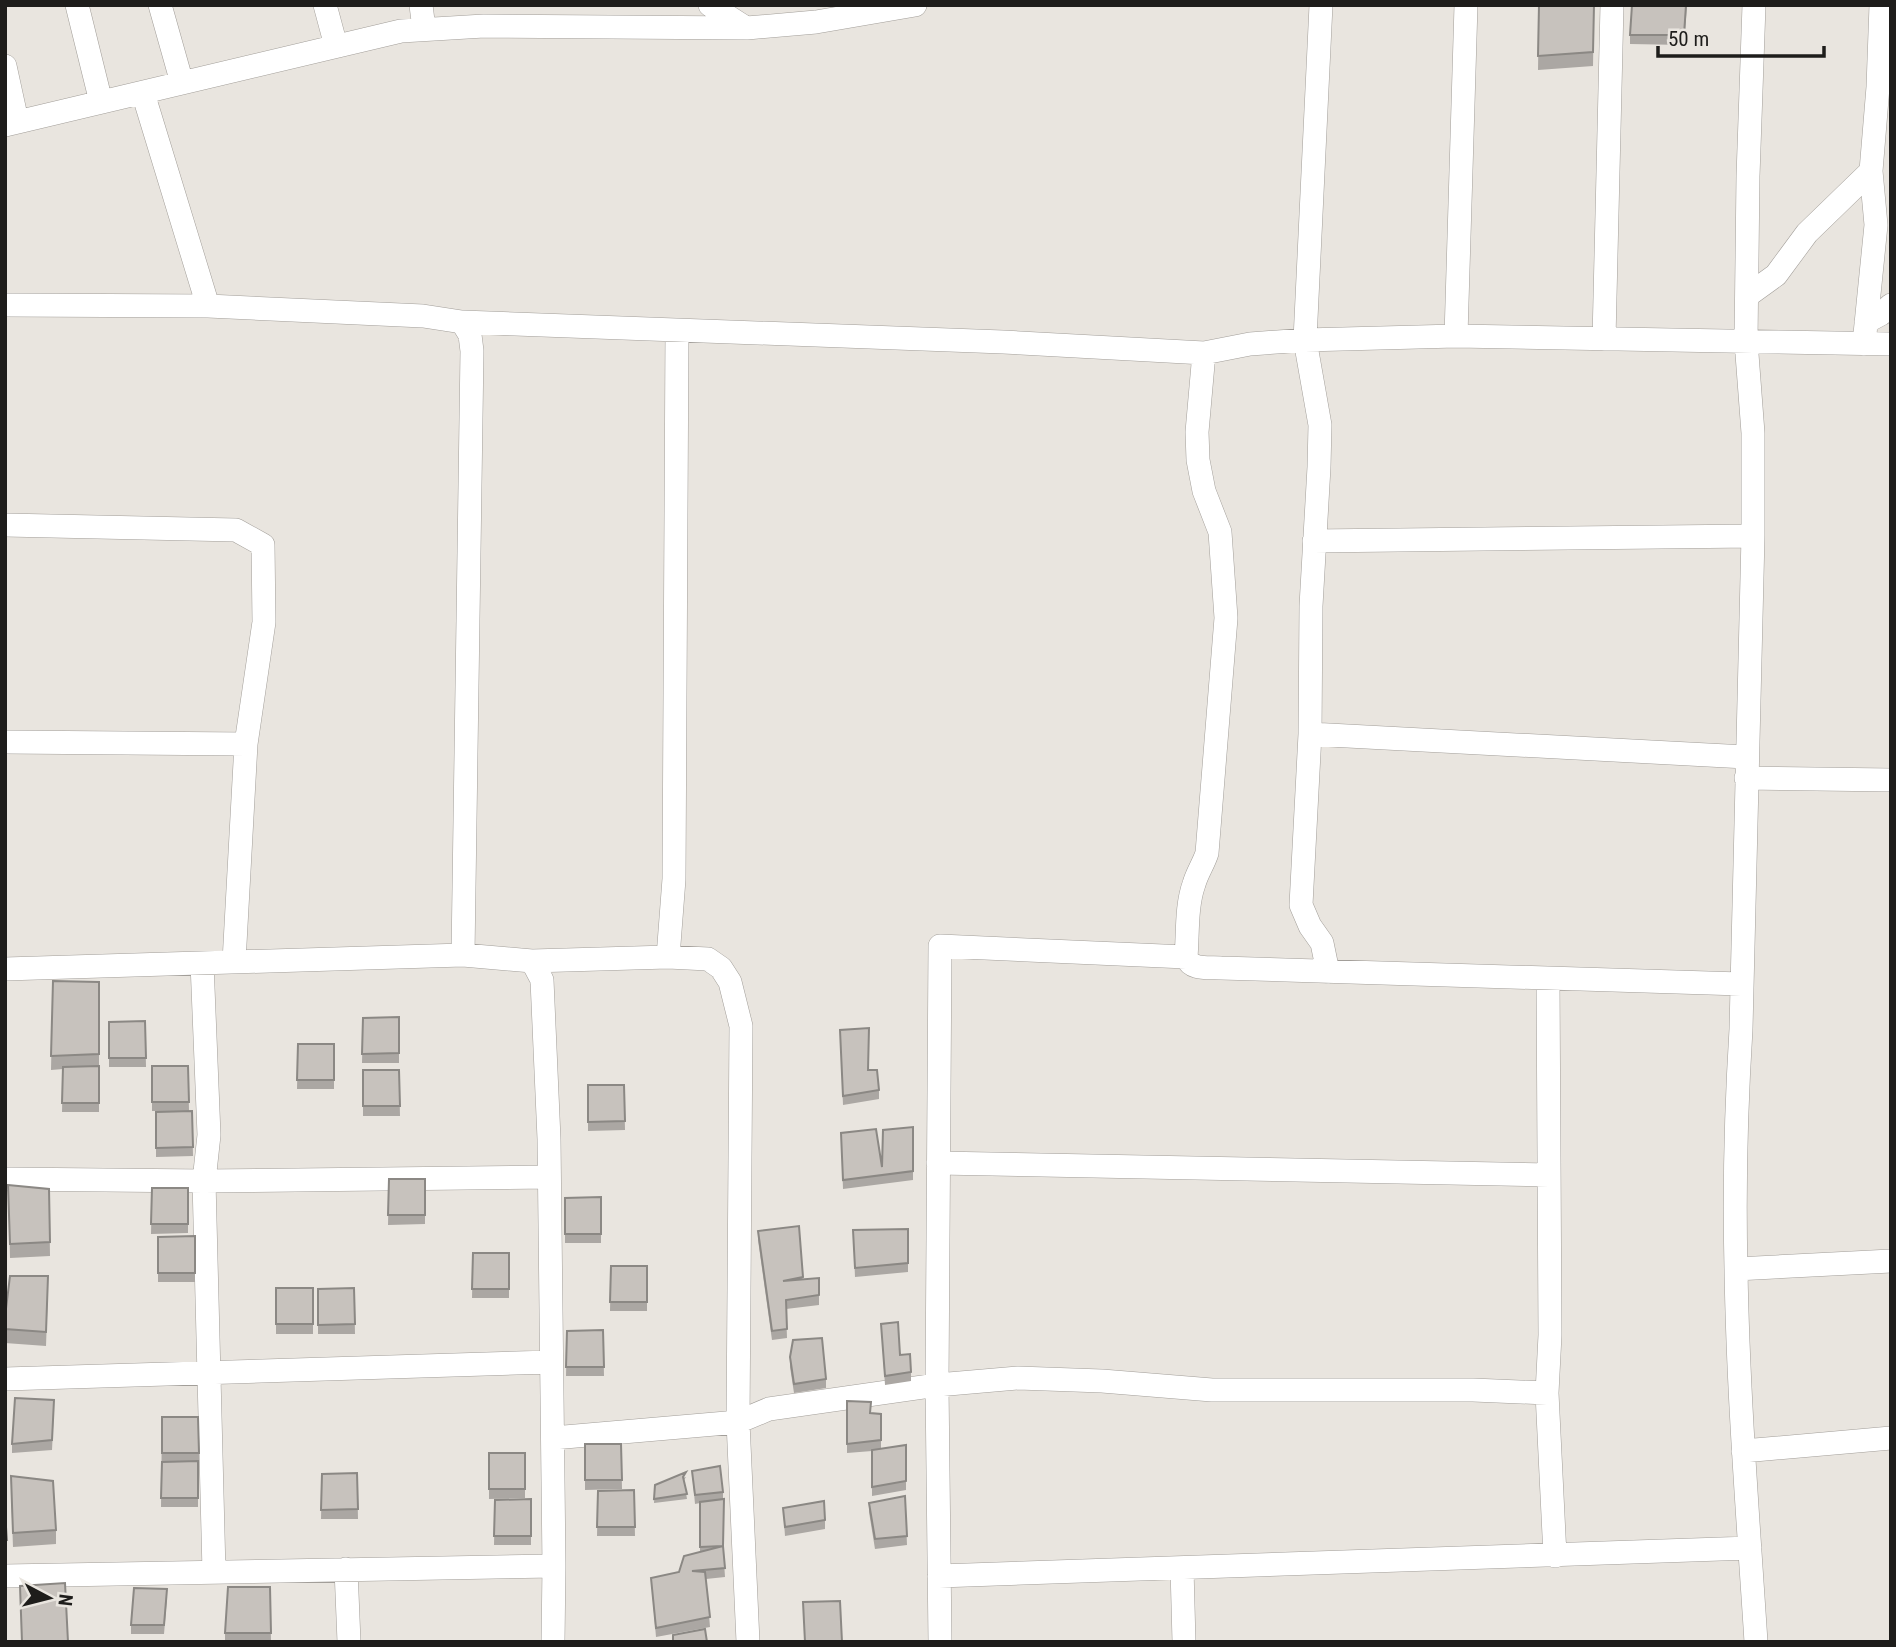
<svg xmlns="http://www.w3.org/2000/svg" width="1896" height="1647" viewBox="0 0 1896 1647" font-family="'Roboto Condensed',sans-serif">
<rect width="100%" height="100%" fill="#e9e5df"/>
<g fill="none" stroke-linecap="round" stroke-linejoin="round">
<g stroke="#a29e99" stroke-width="24">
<path id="minor" d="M 77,5 L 101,102
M 160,5 L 182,83
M 325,5 L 336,46
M 421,5 L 424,29
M 710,5 L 746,28
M 1321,5 L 1305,340 L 1320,425 L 1319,467 L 1311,606 L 1310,734 L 1301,905 L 1310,926 L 1322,943 L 1328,972
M 1754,5 L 1748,176 L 1746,341 L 1753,433 L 1753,536 L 1741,1029 C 1736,1109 1734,1189 1736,1269 C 1738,1393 1748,1518 1756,1642
M 5,66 L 17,121
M 143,93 L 208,306
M 5,125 L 401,31 L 484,26 L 747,28 L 816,22 L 915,5
M 1747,296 L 1776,275 L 1807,233 L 1871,171
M 5,305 L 208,306 L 423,316 L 462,322 L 470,335 L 472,351 L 463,955
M 462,322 L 1003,342 L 1204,353 L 1250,344 L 1305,340 L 1456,336 L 1891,344
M 1866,322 L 1881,314 L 1891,305
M 1456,336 L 1466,5
M 1604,339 L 1612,5
M 1864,344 L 1876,225 L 1871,171 L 1878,87 L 1881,5
M 1204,353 L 1197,432 L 1198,460 L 1204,491 L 1220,532 L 1226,618 L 1207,853 C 1204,863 1197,873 1194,884 C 1186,906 1188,934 1186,957 C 1192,971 1208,967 1221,968 L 1741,984
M 5,525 L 236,530 L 263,545 L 264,622 L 246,744
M 1314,541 L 1753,536
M 1310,734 L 1746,757
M 5,742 L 246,744 L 234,962
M 1746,778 L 1891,780
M 668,957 L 674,879 L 677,331
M 532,961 L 542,980 L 549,1139 L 554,1566 L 553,1642
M 5,969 L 463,955 L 532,961 L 668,957 L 708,959 L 721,968 L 730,982 L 741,1026 L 738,1422 L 748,1642
M 938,1163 L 1549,1175
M 5,1179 L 204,1181 L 209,1135 L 202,963
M 1736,1269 L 1891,1261
M 5,1379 L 550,1362
M 1547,1393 L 1555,1556
M 553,1438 L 738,1422 L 769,1409 L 937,1385 L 1018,1378 L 1102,1381 L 1212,1390 L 1473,1390 L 1547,1393 L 1550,1335 L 1548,979
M 1743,1451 L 1891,1438
M 1182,1568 L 1184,1642
M 346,1569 L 349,1642
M 214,1572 L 204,1181 L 549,1177
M 5,1576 L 554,1566
M 939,1576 L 1750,1548
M 940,1642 L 937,1385 L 940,946 L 1186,957"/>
</g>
<use href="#minor" stroke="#fff" stroke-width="23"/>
</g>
<path fill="#aba7a3" d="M 1539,5 L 1594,5 L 1593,66 L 1538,70 Z
M 1687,5 L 1684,45 L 1630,44 L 1630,35 Z
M 53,981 L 99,982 L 99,1112 L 62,1112 L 63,1069 L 51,1070 Z
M 399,1017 L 399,1063 L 362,1063 L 363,1018 Z
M 145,1021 L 146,1067 L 109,1067 L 109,1022 Z
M 840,1030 L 869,1070 L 879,1090 L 879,1099 L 843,1105 Z
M 298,1044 L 334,1044 L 334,1089 L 297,1089 Z
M 152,1066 L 188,1066 L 189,1111 L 192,1111 L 193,1156 L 156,1157 L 156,1112 L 187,1111 L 152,1111 Z
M 363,1070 L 399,1070 L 400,1116 L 363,1116 Z
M 588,1085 L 624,1085 L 625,1130 L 588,1131 Z
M 913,1127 L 913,1180 L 843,1189 L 841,1133 L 882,1167 Z
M 389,1179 L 425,1179 L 425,1224 L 388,1225 Z
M 8,1185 L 49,1189 L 50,1256 L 10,1258 Z
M 152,1188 L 188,1188 L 188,1233 L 151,1234 Z
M 601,1197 L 601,1243 L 565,1243 L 565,1198 Z
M 908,1229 L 908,1272 L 855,1277 L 853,1230 Z
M 758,1231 L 803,1279 L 819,1278 L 819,1305 L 786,1309 L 787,1338 L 772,1340 L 758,1240 Z
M 195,1236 L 195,1282 L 158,1282 L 158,1237 Z
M 473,1253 L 509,1253 L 509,1298 L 472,1298 Z
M 611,1266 L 647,1266 L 647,1311 L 610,1311 Z
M 276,1288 L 313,1288 L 313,1334 L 276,1334 Z
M 354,1288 L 355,1334 L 318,1334 L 318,1289 Z
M 48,1290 L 46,1346 L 5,1343 L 5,1317 Z
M 881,1324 L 911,1372 L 911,1381 L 885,1385 Z
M 603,1330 L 604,1376 L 566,1376 L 567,1331 Z
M 790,1357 L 826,1379 L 826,1388 L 794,1393 L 790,1367 Z
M 847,1401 L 871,1413 L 881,1414 L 881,1449 L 906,1445 L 906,1490 L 872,1496 L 872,1451 L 847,1453 Z
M 54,1409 L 52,1450 L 12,1453 L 12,1444 Z
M 162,1417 L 199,1453 L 199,1462 L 198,1462 L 198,1507 L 161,1507 Z
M 585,1444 L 621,1444 L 622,1489 L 585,1490 Z
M 489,1453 L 525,1453 L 525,1498 L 489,1499 Z
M 692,1471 L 723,1492 L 723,1547 L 725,1577 L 706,1579 L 710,1627 L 656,1637 L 651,1578 L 679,1572 L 700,1552 L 700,1503 L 695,1504 Z
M 357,1473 L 358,1519 L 321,1519 L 322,1474 Z
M 686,1477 L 684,1480 L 687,1499 L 654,1503 L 655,1485 Z
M 11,1490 L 56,1530 L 56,1544 L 13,1547 Z
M 634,1490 L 635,1536 L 597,1536 L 598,1491 Z
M 905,1496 L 907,1545 L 875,1549 L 869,1512 L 869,1503 Z
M 531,1499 L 531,1545 L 494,1545 L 495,1500 Z
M 783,1508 L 825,1520 L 825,1529 L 785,1536 Z
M 270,1587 L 271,1642 L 225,1642 L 225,1633 Z
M 167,1598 L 164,1634 L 131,1634 L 131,1625 Z"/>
<path fill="#c7c2bd" stroke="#8b8884" stroke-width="2" d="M 1539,5 L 1594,5 L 1593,52 L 1538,56 Z
M 1632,5 L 1686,5 L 1684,35 L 1630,35 Z
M 53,981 L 99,982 L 99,1054 L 51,1056 Z
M 399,1017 L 399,1053 L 362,1054 L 363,1018 Z
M 145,1021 L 146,1058 L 109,1058 L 109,1022 Z
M 869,1028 L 868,1070 L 877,1070 L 879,1090 L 843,1096 L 840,1030 Z
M 298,1044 L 334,1044 L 334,1080 L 297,1080 Z
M 99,1066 L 99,1103 L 62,1103 L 63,1067 Z
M 152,1066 L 188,1066 L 189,1102 L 152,1102 Z
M 363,1070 L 399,1070 L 400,1106 L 363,1106 Z
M 588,1085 L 624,1085 L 625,1121 L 588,1122 Z
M 192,1111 L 193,1147 L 156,1148 L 156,1112 Z
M 913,1127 L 913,1171 L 843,1180 L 841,1133 L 876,1129 L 882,1167 L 883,1130 Z
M 389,1179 L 425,1179 L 425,1215 L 388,1215 Z
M 8,1185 L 49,1189 L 50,1242 L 10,1244 Z
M 152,1188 L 188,1188 L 188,1224 L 151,1224 Z
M 601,1197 L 601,1234 L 565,1234 L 565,1198 Z
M 799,1226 L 803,1277 L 783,1281 L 819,1278 L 819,1295 L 786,1300 L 787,1329 L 772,1331 L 758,1231 Z
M 908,1229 L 908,1263 L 855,1268 L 853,1230 Z
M 195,1236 L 195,1273 L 158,1273 L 158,1237 Z
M 473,1253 L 509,1253 L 509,1289 L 472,1289 Z
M 611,1266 L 647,1266 L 647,1302 L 610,1302 Z
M 10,1276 L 48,1276 L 46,1332 L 5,1329 L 5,1317 Z
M 276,1288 L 313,1288 L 313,1324 L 276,1324 Z
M 354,1288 L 355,1324 L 318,1325 L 318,1289 Z
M 898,1322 L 900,1355 L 910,1354 L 911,1372 L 885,1376 L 881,1324 Z
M 603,1330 L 604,1367 L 566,1367 L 567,1331 Z
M 822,1338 L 826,1379 L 794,1384 L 790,1357 L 793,1340 Z
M 15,1398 L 54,1400 L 52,1440 L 12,1444 Z
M 847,1401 L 871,1402 L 870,1413 L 881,1414 L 881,1440 L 847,1444 Z
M 162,1417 L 198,1417 L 199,1453 L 162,1453 Z
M 585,1444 L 621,1444 L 622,1480 L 585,1480 Z
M 906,1445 L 906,1481 L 872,1487 L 872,1450 Z
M 489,1453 L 525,1453 L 525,1489 L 489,1489 Z
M 198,1461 L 198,1498 L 161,1498 L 162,1462 Z
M 720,1466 L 723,1492 L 695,1495 L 692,1471 Z
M 686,1472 L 683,1477 L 687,1494 L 654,1499 L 655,1485 Z
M 357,1473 L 358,1509 L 321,1510 L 322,1474 Z
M 11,1476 L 53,1481 L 56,1530 L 13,1533 Z
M 634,1490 L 635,1527 L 597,1527 L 598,1491 Z
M 905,1496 L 907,1536 L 875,1539 L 869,1503 Z
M 531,1499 L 531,1536 L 494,1536 L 495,1500 Z
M 724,1499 L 723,1546 L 700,1547 L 700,1502 Z
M 824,1501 L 825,1520 L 785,1527 L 783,1508 Z
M 5,1514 L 7,1540 L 5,1540 Z
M 723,1546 L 725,1568 L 692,1571 L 705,1572 L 710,1617 L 656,1628 L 651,1578 L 679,1572 L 684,1556 Z
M 65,1583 L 68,1642 L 22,1642 L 20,1586 Z
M 228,1587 L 270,1587 L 271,1633 L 225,1633 Z
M 134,1588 L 167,1589 L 164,1625 L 131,1625 Z
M 840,1601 L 842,1642 L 805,1642 L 803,1602 Z
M 705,1629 L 707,1642 L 673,1642 L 673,1635 Z"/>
<rect width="1896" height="1647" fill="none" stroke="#1e1d1b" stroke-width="14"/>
<g transform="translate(49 1598) rotate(97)" stroke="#e9e5df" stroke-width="5" paint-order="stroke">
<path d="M0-5L12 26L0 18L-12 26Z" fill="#1e1d1b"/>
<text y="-10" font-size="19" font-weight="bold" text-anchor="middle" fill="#1e1d1b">N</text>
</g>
<path d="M1658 46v10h166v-10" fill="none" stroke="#1e1d1b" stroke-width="3.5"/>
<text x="1668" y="46" font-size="21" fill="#1e1d1b" stroke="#e9e5df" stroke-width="5" paint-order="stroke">50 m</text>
</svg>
